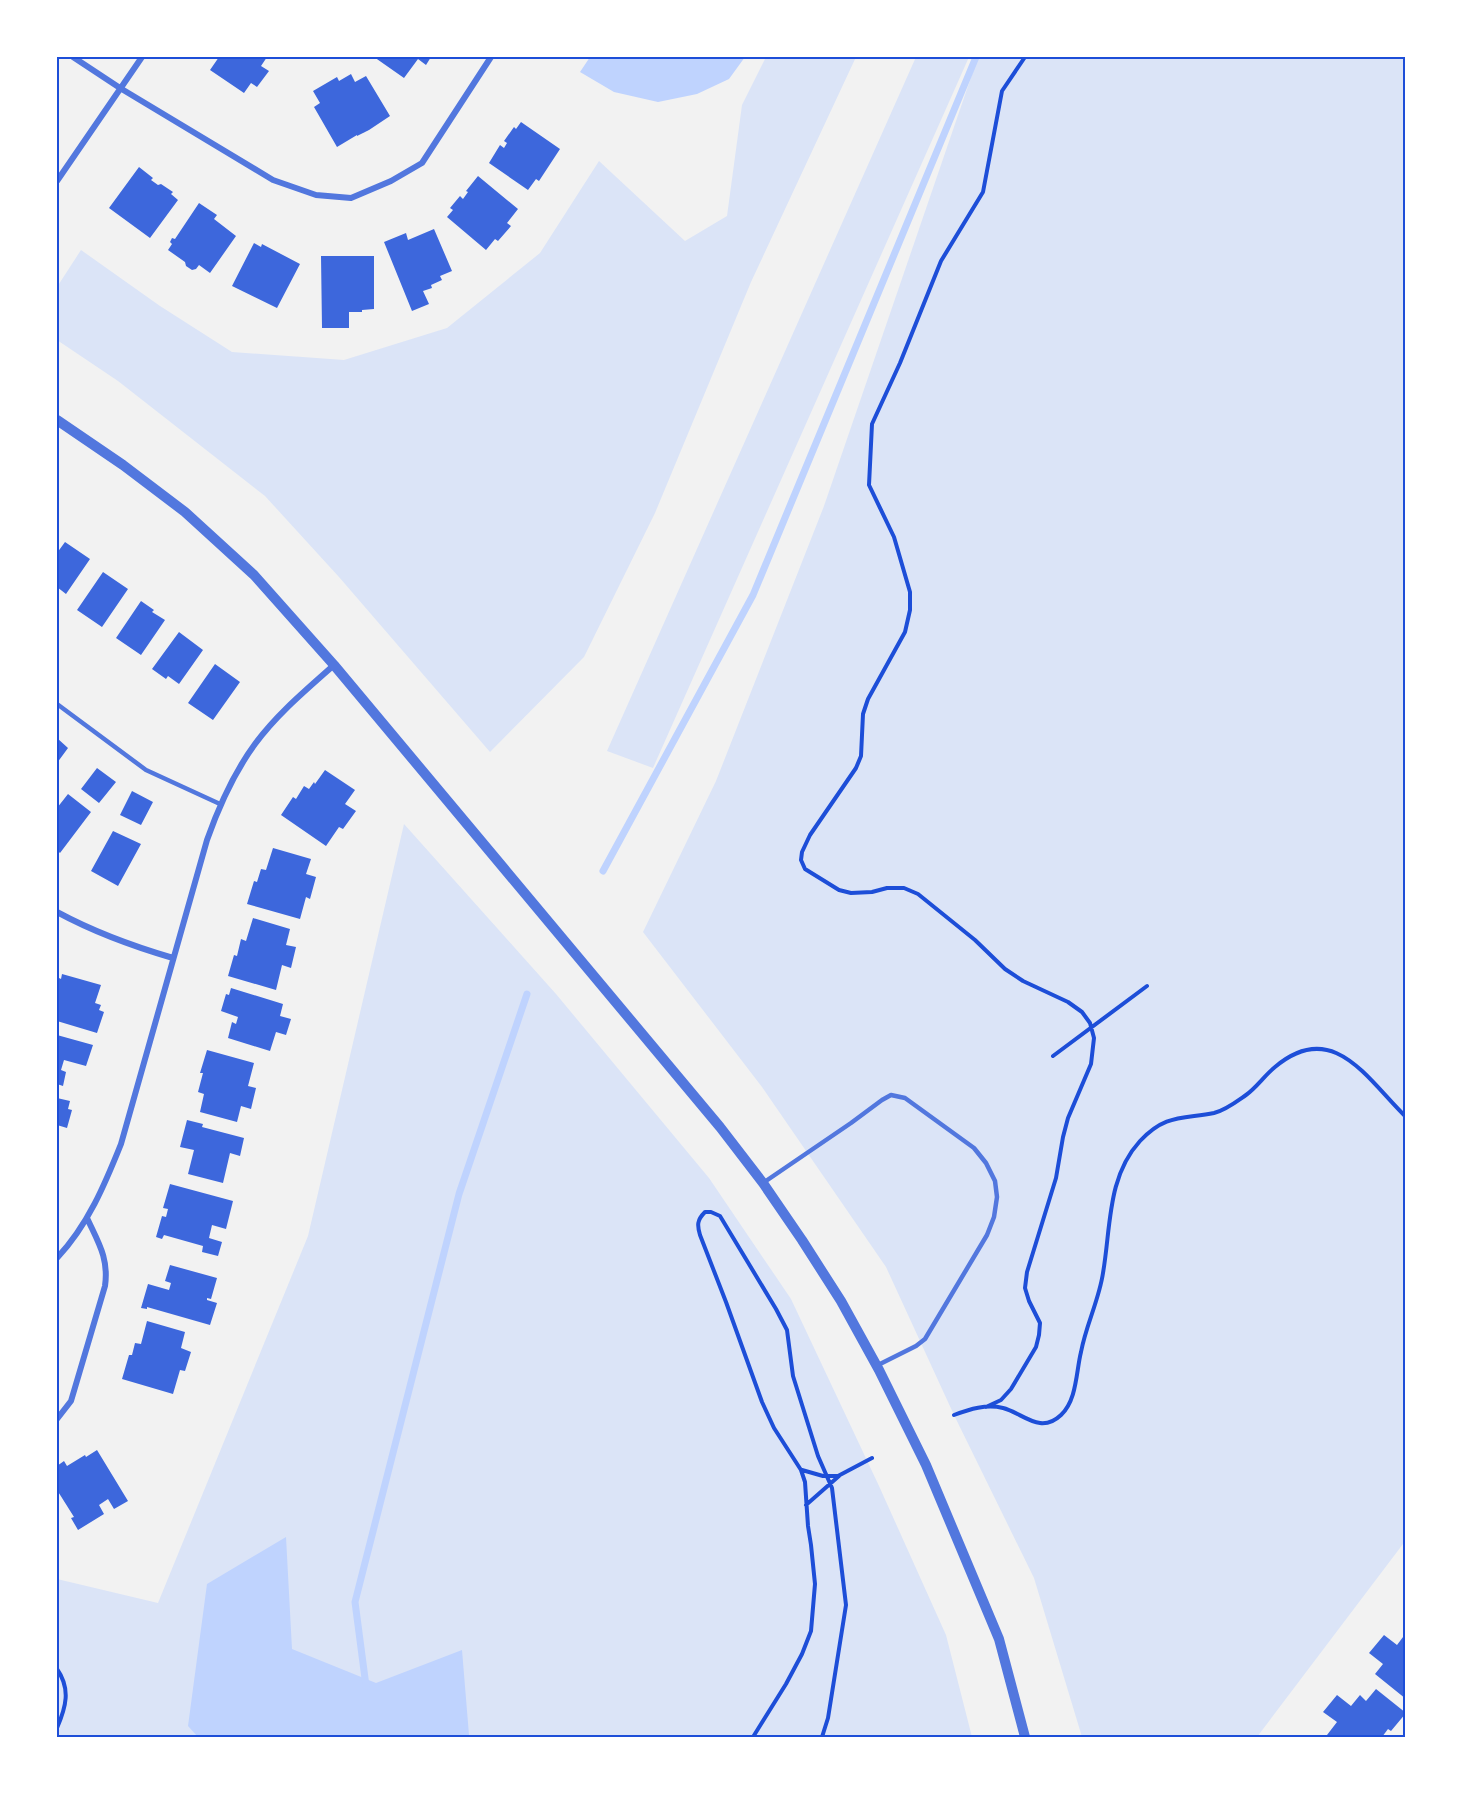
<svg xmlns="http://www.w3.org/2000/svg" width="1463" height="1794" viewBox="0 0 1463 1794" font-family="Helvetica,sans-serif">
<rect width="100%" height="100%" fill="#f2f2f2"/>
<path fill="#dbe4f7" d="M 766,57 L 856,57 L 751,282 L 655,513 L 584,657 L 490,752 L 339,577 L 265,496 L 118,381 L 57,340 L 57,287 L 81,250 L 160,306 L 232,352 L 344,360 L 447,328 L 540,253 L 599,161 L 685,241 L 727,216 L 742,105 Z
M 916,57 L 969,57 L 653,768 L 607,751 Z
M 978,57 L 1406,57 L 1406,1540 L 1257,1737 L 1082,1737 L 1034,1578 L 954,1415 L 886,1267 L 762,1087 L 643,932 L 716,781 L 824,506 Z
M 404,824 L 556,994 L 709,1178 L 791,1299 L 879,1486 L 946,1635 L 972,1737 L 57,1737 L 57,1579 L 158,1603 L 308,1236 Z"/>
<path fill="#bfd3fe" d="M 590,57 L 745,57 L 729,79 L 697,94 L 658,102 L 614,92 L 580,72 Z
M 286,1537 L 292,1649 L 376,1683 L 462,1650 L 469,1735 L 470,1737 L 198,1737 L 188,1726 L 207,1584 Z"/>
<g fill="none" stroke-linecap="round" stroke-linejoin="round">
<path stroke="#bfd3fe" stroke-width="7" d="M 603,871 L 753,595 L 976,57
M 366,1686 L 355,1602 L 459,1194 L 527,994"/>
</g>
<path fill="#3d67dc" d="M 219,57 L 267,57 L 261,66 L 269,71 L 257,87 L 251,83 L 244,93 L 210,70 Z
M 374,57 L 431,57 L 426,65 L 418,59 L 404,78 Z
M 351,74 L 355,82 L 366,76 L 390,116 L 369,130 L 357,136 L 357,135 L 337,147 L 314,107 L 320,103 L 313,91 L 337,77 L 339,81 Z
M 521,122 L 560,149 L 539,181 L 536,179 L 528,190 L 489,163 L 500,145 L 504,148 L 507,143 L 504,141 L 514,127 L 516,129 Z
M 139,167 L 153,178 L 151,180 L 158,185 L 161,184 L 173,192 L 171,194 L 178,200 L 150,238 L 109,208 Z
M 478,176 L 518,209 L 507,223 L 511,226 L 498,241 L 495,239 L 486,250 L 447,217 L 453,210 L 450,208 L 460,196 L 463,199 L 468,192 L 466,191 Z
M 199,203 L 217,215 L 214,219 L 236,236 L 210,273 L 199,265 L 196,269 L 192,270 L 186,266 L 185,262 L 168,250 L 172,244 L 170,242 L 172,238 L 175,239 Z
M 434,229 L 452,271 L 440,276 L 442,280 L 431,285 L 432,288 L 423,291 L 429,304 L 412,311 L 384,242 L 406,233 L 408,240 Z
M 254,243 L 261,247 L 262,244 L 300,264 L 277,308 L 232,286 Z
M 321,256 L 374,256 L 374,309 L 362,310 L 362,312 L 349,312 L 349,328 L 322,328 Z
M 65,542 L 90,559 L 66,594 L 57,587 L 57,553 Z
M 103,572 L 128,589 L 102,627 L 77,610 Z
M 141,601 L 154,610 L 152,612 L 165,620 L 141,655 L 116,638 Z
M 179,632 L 203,650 L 179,684 L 168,676 L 166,679 L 152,669 Z
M 215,664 L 240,682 L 213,720 L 188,703 Z
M 57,738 L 68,748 L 57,763 Z
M 97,768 L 116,782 L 99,803 L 81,789 Z
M 325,770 L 355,790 L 345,804 L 356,811 L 343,829 L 339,827 L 326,846 L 281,815 L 293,797 L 296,799 L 304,786 L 309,789 L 314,782 L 315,784 Z
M 132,791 L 153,802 L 141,825 L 120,815 Z
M 68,794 L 91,812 L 60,853 L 57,850 L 57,808 Z
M 113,831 L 141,844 L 118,886 L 91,871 Z
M 273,848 L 311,859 L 306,874 L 316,877 L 310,899 L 306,897 L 300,919 L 247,904 L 254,881 L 257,882 L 261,869 L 266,870 Z
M 253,918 L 290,929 L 286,945 L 296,947 L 291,968 L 282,965 L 276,990 L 228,976 L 234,955 L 237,956 L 241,939 L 246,941 Z
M 62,974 L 101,985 L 95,1003 L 101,1005 L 99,1010 L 104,1012 L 97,1033 L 57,1021 L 57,977 L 61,979 Z
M 231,988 L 283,1004 L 280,1016 L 291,1019 L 286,1035 L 276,1032 L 270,1051 L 228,1038 L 232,1022 L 236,1024 L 238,1017 L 221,1011 L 226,994 L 229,995 Z
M 57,1035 L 93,1045 L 86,1066 L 64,1060 L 61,1070 L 66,1072 L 63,1086 L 57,1084 Z
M 207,1050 L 254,1063 L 248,1086 L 256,1088 L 251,1109 L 241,1106 L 237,1122 L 200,1112 L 204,1094 L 198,1092 L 203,1073 L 200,1073 Z
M 57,1098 L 70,1101 L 68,1109 L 72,1110 L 67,1128 L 57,1125 Z
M 187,1120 L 203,1124 L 202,1127 L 244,1138 L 240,1156 L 230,1153 L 223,1183 L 188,1174 L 194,1150 L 180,1147 Z
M 170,1184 L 233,1201 L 226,1229 L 212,1225 L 209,1238 L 222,1242 L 218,1256 L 202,1252 L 203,1246 L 164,1235 L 162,1239 L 156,1237 L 162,1216 L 166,1217 L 168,1209 L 163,1208 Z
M 170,1265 L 217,1278 L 211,1299 L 207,1298 L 207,1300 L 217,1303 L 210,1325 L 147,1307 L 147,1309 L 141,1308 L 148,1284 L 169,1290 L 171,1283 L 165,1281 Z
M 147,1321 L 185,1332 L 181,1348 L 191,1352 L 185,1371 L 180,1370 L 173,1394 L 122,1379 L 129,1355 L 132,1355 L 135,1343 L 141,1344 Z
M 97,1450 L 128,1501 L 114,1509 L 108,1499 L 99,1505 L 104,1514 L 78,1530 L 71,1518 L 74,1517 L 57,1490 L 57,1466 L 64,1461 L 67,1466 L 85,1455 L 86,1457 Z
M 1406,1633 L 1406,1699 L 1375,1674 L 1383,1664 L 1369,1653 L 1384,1635 L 1397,1645 Z
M 1376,1689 L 1406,1713 L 1391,1731 L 1388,1729 L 1382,1737 L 1330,1737 L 1327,1735 L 1337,1722 L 1323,1712 L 1337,1695 L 1351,1706 L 1360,1695 L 1366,1701 Z"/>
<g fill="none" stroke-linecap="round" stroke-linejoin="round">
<path stroke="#1d4ed8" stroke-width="4" d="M 1053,1056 L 1147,986
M 986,1407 L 1001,1400 L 1011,1389 L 1036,1347 L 1039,1335 L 1040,1323 L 1029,1301 L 1025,1288 L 1027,1272 L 1056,1178 L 1063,1137 L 1068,1118 L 1091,1064 L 1094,1038 L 1090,1023 L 1082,1012 L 1068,1002 L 1023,981 L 1005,969 L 975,940 L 918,894 L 904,888 L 887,888 L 872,892 L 851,893 L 839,890 L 805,869 L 801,860 L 802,852 L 810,835 L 856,768 L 861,756 L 863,714 L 868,699 L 905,632 L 910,610 L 910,592 L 894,537 L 869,485 L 872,424 L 900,363 L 941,261 L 983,192 L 1002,91 L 1025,57
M 954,1415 C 970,1409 986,1404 1003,1408 C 1023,1413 1040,1435 1061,1415 C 1077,1400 1076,1372 1081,1352 C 1086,1325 1099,1300 1103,1273 C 1111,1227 1107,1177 1140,1141 C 1165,1114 1182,1119 1214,1113 C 1226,1110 1236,1102 1246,1095 C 1257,1087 1264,1076 1275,1067 C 1333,1018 1367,1079 1406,1117
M 802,1470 L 823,1476 L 838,1476 L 872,1458
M 806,1505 L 839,1476
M 57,1669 C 71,1689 66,1707 57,1728
M 753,1737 L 786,1684 L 802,1654 L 811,1631 L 815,1584 L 811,1545 L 808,1526 L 805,1482 L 801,1470 L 774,1428 L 762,1402 L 726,1302 L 700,1235 C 697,1225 697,1220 705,1212 L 711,1212 L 720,1216 L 776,1309 L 787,1330 L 793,1376 L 818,1456 L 832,1488 L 846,1605 L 828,1718 L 822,1737"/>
<path stroke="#5277de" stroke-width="4.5" d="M 57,704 L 146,770 L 220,804
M 763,1183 L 851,1123 L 882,1100 L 891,1095 L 905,1098 L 974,1148 L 986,1163 L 995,1181 L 997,1197 L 994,1217 L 987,1235 L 925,1339 L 916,1346 L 878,1365"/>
<path stroke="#5277de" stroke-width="6" d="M 73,57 L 120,88 L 273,180 L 316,195 L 351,198 L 391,181 L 422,163 L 491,57
M 57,181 L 142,57
M 57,912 C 94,932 132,946 173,958
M 57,1258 C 88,1225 105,1184 121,1144 L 207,840 C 219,806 233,774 255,744 C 277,714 306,690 334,665
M 57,1419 L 71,1401 L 105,1286 C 109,1258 98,1242 87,1218"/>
<path stroke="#5277de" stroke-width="10" d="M 57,420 L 123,465 L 185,512 L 254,575 L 334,665 L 720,1127 L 763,1183 L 802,1240 L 841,1301 L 879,1370 L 926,1465 L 999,1639 L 1025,1737"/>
</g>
<rect width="1463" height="1794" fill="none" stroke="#ffffff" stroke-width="117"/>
<rect x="58" y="58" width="1346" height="1678" fill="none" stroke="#1d4ed8" stroke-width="2"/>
</svg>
